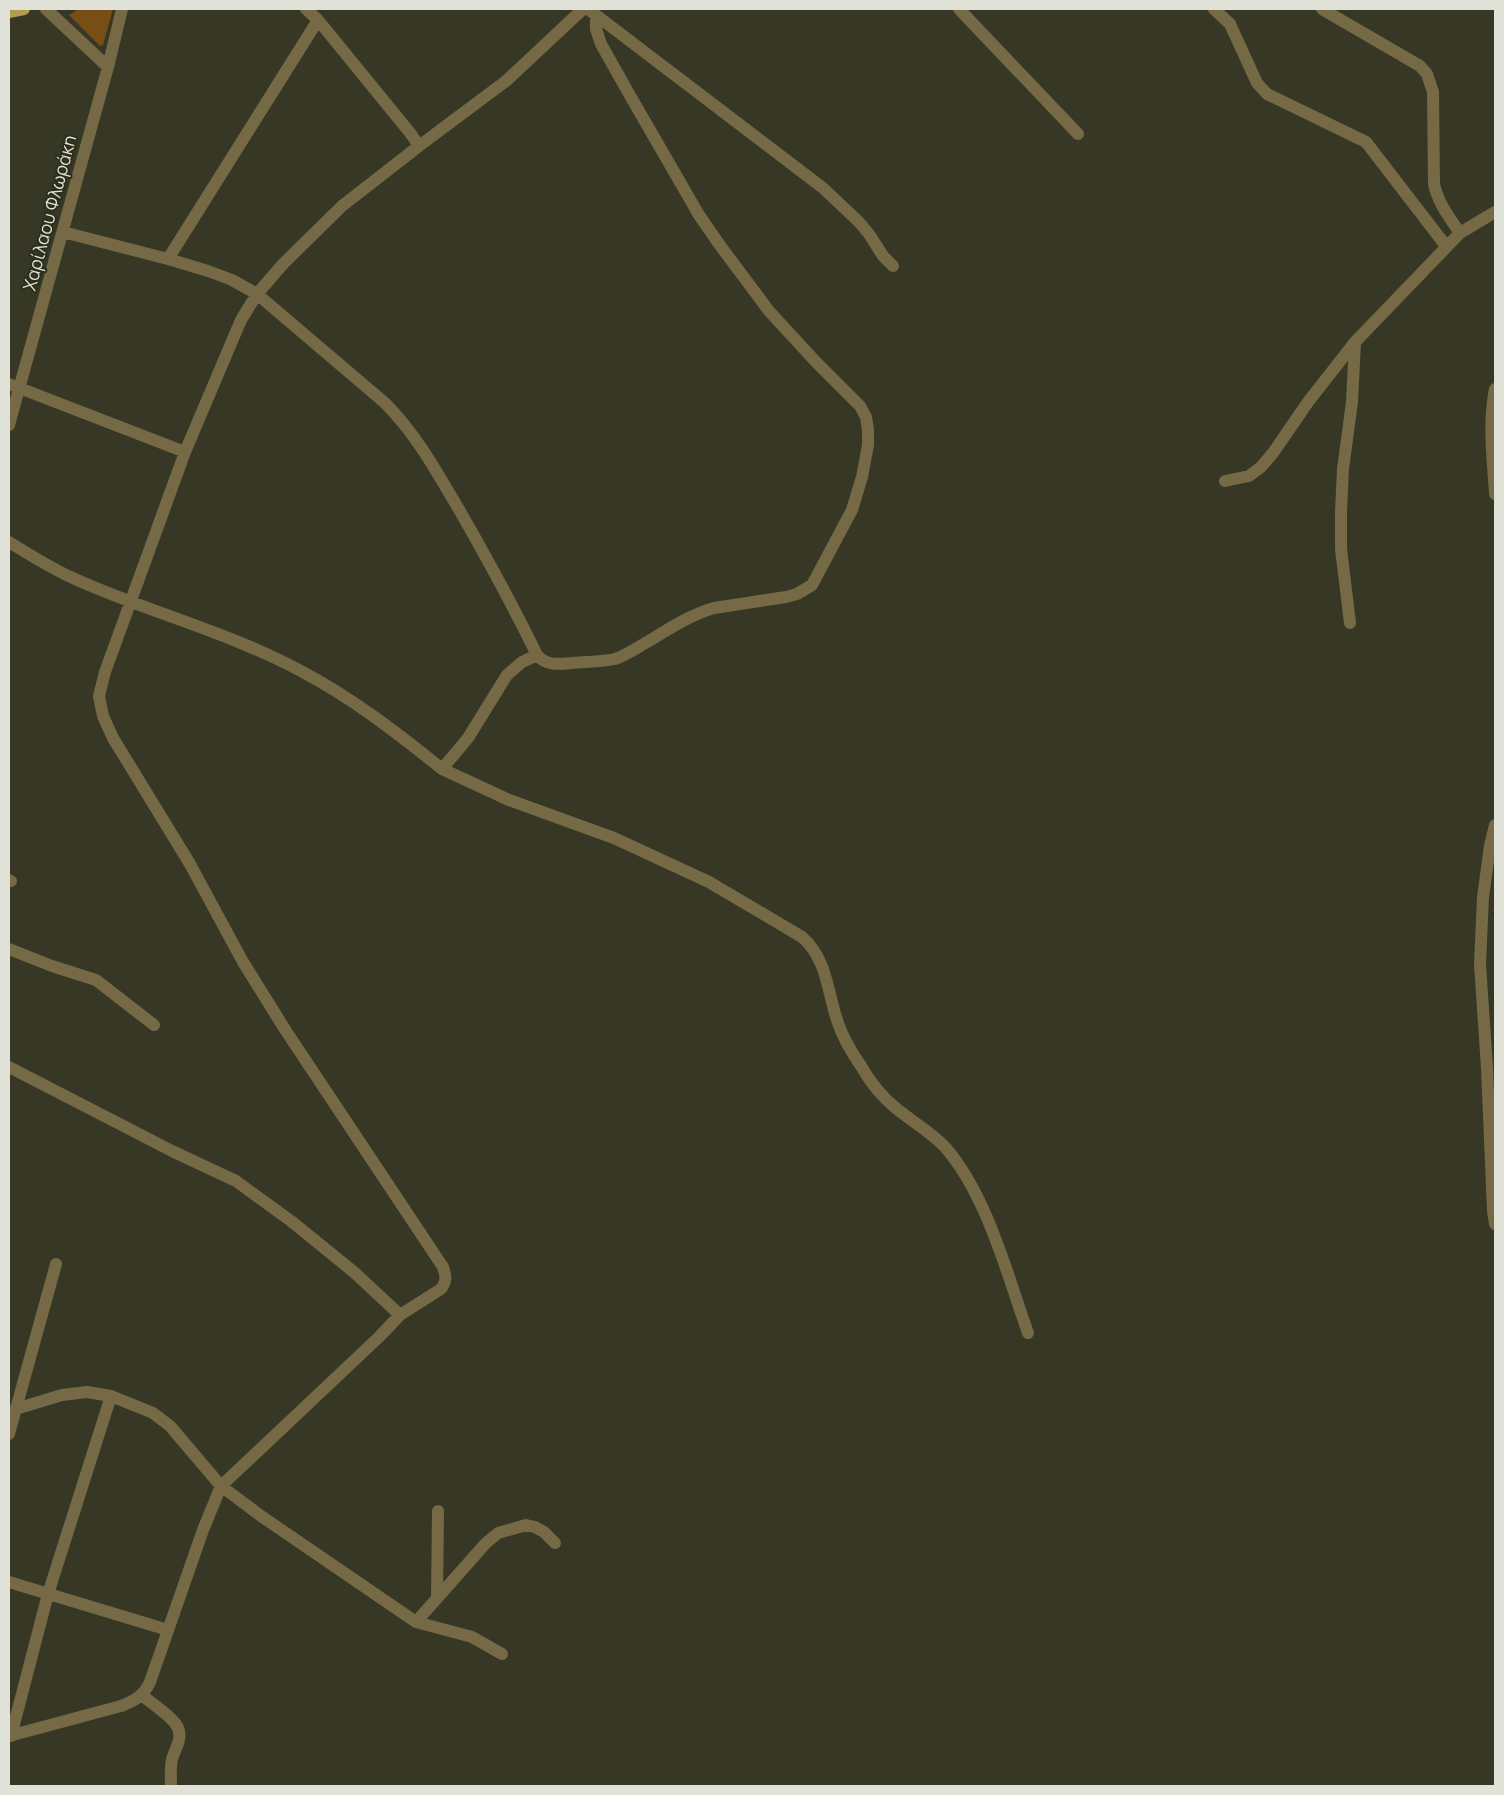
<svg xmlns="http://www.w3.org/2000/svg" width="1504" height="1795" viewBox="0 0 1504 1795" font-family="Manrope,sans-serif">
<rect width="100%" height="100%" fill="#363825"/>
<path fill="#774e16" d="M 79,9 L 113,9 L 103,45 L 100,46 L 69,15 Z"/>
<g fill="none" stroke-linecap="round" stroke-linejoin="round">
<path stroke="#756946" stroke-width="12" d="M 46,9 L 108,67
M 588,9 L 823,188 L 859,222 L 869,234 L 883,256 L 893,266
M 959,9 L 1078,134
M 1214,9 L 1230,24 L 1257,83 L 1267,94 L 1366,142 L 1446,246
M 1322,9 L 1420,66 L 1427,74 L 1433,92 L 1434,184 C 1438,203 1449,217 1460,233
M 419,146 L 506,81 L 583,9
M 63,232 L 168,259 L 208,271 L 232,280 L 257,294 L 385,403 C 417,435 438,474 461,513 C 488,560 513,606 537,655 C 546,666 559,664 572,663 C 586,662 601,662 615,659 C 627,655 638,647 649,641 C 670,628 690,615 714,608 L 786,597 L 797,594 L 812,585 L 852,510 L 862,477 L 868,445 L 868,430 L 866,417 L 860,406 L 816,362 L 769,311 L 719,244 L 699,215 L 628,92 L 601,44 L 596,29 L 596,15
M 168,259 L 318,20
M 9,384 L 185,452
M 1495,389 C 1488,423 1493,460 1495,494
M 9,425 L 108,67 L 122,9
M 1225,481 L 1249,476 L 1261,467 L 1273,453 L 1308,402 L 1355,342 L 1460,233 L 1495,212
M 9,542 C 30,555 52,569 75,579 C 148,612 228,632 299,670 C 351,697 396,732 442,769 L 468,738 L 507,675 L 522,662 L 537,655
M 1350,623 L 1341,549 L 1341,512 L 1343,469 L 1352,402 L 1355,342
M 442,769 L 509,800 L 614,838 L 709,882 L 802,937 C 828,960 827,992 838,1023 C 843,1038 852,1053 861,1066 C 870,1082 883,1098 897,1109 C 913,1122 931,1132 945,1147 C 987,1195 1007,1274 1028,1333
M 1495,825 L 1490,846 L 1483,897 L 1480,964 L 1487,1068 L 1493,1211 L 1495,1224
M 9,880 L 11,881
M 9,949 L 52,966 L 96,980 L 154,1025
M 9,1067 L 172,1151 L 236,1181 L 291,1221 L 355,1273 L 400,1315
M 9,1411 L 62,1395 L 87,1392 L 111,1396 L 153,1413 L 170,1426 L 221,1486 L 261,1516 L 416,1622 L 472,1637 L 502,1654
M 9,1434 L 56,1264
M 9,1582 L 168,1630
M 437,1598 L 438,1511
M 416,1622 L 486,1543 L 498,1533 L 526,1525 L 535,1527 L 544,1532 L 555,1543
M 142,1695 C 152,1704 166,1712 175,1723 C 185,1736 176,1746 172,1759 C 170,1768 171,1777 171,1786
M 9,1736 L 121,1706 C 135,1701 144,1695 150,1682 L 203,1530 L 221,1486 L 379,1337 L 400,1315 L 441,1289 C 447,1281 446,1276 443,1267 L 286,1031 L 243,962 L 190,864 L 113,738 L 103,716 L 99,696 L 105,672 L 185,452 L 241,320 L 257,294 L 283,264 L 342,206 L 419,146 L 411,134 L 318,20 L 306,9
M 11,1736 L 48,1594 L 111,1396"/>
<path stroke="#b29a50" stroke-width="12" d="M 9,12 L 24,9"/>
</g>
<g text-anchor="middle" stroke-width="4" stroke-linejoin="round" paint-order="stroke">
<g font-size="18" fill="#e1e2d7" stroke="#2c2e1b">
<text transform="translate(50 213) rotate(-75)" y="6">Χαρίλαου Φλωράκη</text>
</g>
</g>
<rect width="1504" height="1795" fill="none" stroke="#e1e2d7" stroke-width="20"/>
</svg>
